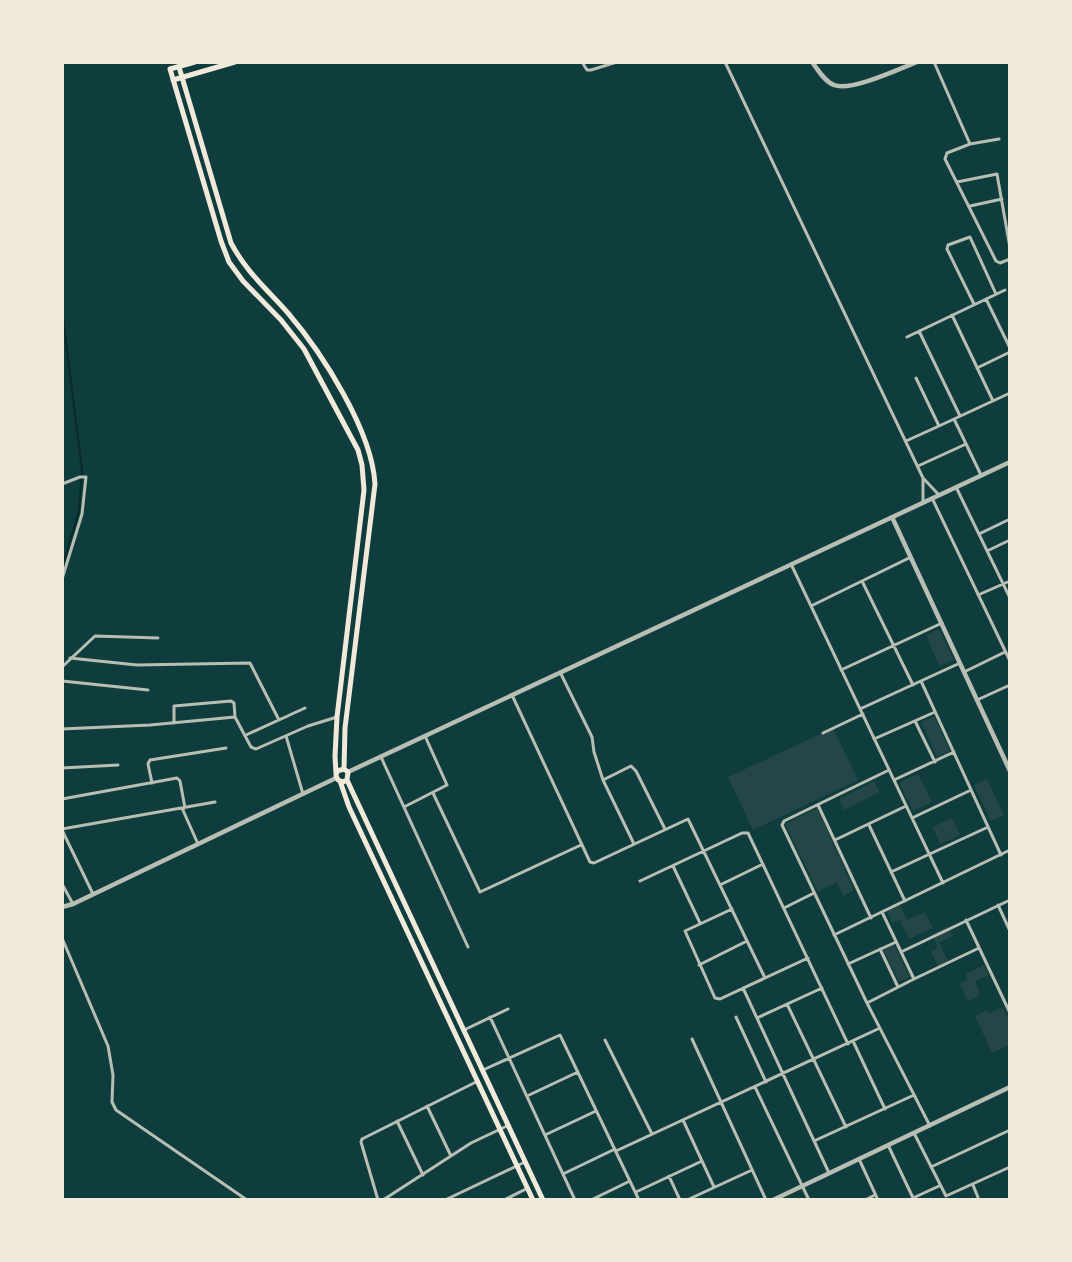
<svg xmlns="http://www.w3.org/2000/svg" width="1072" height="1262" viewBox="0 0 1072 1262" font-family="Mulish,sans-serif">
<rect width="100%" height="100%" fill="#0f3d3e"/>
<path fill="#244646" d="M 939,629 L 954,660 L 939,666 L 926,635 Z
M 934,716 L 950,751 L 937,757 L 921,722 Z
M 833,728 L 858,780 L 753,830 L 728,777 Z
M 918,774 L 932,802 L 913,811 L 899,783 Z
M 987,779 L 1004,815 L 991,821 L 974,785 Z
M 874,781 L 879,792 L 844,810 L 839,799 Z
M 817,808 L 854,890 L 843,896 L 837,882 L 818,892 L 785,824 Z
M 952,818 L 960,835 L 940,844 L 933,827 Z
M 899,903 L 907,920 L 925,912 L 933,928 L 909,939 L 900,920 L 892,923 L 886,909 Z
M 948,926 L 953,936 L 939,943 L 948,961 L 938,966 L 931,952 L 936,949 L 937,946 L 932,934 Z
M 893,942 L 910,977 L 899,982 L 882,947 Z
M 984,965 L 989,975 L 975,981 L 980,995 L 968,1001 L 960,984 L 967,980 L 966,974 Z
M 1003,1007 L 1009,1020 L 1009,1045 L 992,1053 L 975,1016 L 987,1010 L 989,1013 Z"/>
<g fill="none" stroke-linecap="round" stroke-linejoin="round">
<path stroke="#0a2a2b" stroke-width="2" d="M 62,310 L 82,471 L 79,511 L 62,568"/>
<path stroke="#b8beb3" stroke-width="3" d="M 582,62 L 587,70 L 591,70 L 617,62
M 725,62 L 923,478 L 939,495
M 934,62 L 970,144
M 999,139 L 970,144 L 947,153 L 945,159 L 996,261 L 1000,263 L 1010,259
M 957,182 L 997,174 L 1010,248
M 970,206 L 1002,199
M 986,299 L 1010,348
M 974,304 L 947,249 L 948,245 L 970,237 L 996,294
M 952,315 L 993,401
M 919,331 L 960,416
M 907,337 L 1005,290
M 977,368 L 1010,352
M 916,378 L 939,426 L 1010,393
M 954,419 L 981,475
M 906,441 L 939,426
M 918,466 L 966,444
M 923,478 L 923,503
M 62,484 L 80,477 L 86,477 L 82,514 L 62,579
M 956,487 L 1010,598
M 932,498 L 1010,661
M 979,534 L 1010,519
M 987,551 L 1010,540
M 791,564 L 943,883
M 862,581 L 913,685
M 978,595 L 1010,581
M 811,606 L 911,557
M 70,658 L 137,665 L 250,663 L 279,720
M 62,667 L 95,636 L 158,638
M 841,670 L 942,623
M 560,672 L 592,737 L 594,752 L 603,780
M 964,672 L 1005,652
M 62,681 L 148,690
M 921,681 L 1001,855
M 512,695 L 590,862 L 594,863 L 688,819 L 765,978
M 977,700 L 1010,685
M 860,709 L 960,663
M 915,721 L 935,762
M 174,723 L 174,706 L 231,701 L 234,703 L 235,717 L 251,747 L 256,749 L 308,726 L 337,717
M 62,729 L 150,725 L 235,717
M 823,733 L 863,714
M 246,735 L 305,708
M 286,736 L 303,794
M 874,739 L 935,712
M 381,757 L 468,947
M 62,768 L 118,765
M 889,770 L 784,821 L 782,825 L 867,1003 L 930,1126
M 894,780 L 954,752
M 152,783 L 148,764 L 150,760 L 226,748
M 433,793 L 480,892 L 581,845
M 62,799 L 177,778 L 180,781 L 185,808
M 818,805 L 871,918
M 404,807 L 447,785 L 425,736
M 182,808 L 198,844
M 912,818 L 971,790
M 869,825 L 905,901
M 62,829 L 215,802
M 62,830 L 93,894
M 835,840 L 906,806
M 634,844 L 603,780 L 631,766 L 636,771 L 665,829
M 673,866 L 700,923
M 891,872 L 988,827
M 640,881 L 742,833 L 748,833 L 848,1044
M 62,884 L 73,904
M 720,885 L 763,864
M 998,905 L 1010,931
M 784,908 L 814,893
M 732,909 L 685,931 L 715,998 L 720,999 L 808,958
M 966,920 L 1010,1013
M 834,935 L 1010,850
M 62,938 L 108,1046 L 113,1075 L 112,1102 L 116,1110 L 247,1200
M 880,949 L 898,987
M 901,952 L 1010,900
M 848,964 L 896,942
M 699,965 L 747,941
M 914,979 L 979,948
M 743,988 L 829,1173
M 867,1003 L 914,979 L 882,912
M 787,1004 L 846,1127
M 490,1017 L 575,1200
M 736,1017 L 766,1082
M 757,1018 L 822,988
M 464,1030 L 508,1009
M 692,1039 L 766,1200
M 605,1040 L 652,1134
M 853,1041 L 885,1109
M 483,1070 L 560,1035 L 639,1200
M 755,1087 L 809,1200
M 527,1096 L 578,1072
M 427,1106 L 451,1156
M 683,1120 L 714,1187
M 397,1121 L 423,1175
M 914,1133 L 946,1196 L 1010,1167
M 545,1135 L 596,1111
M 814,1141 L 914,1095
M 888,1145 L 914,1200
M 616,1151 L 880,1028
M 859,1159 L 878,1200
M 931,1167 L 1010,1130
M 563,1174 L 615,1149
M 669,1176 L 680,1200
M 973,1185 L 979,1200
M 636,1192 L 702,1161
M 913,1198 L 939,1186
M 378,1200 L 361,1142 L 362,1139 L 478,1081
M 383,1200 L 471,1143 L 509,1125
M 445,1200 L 525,1162
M 504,1200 L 528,1188
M 591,1200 L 630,1181
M 687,1200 L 752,1170
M 865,1200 L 875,1195"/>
<path stroke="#b8beb3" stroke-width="4.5" d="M 812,62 C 818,70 825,82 834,85 C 850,92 899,69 917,62
M 892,517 L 1010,771
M 348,772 L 1010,462
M 62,907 L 73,904 L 336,778
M 773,1200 L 1010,1087"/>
<path stroke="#f1e9da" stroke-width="5" d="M 195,62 L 170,69 L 221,241 L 229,262 L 243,281 L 281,320 L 304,349 L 358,450 L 362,465 L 364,490 L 337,717 L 335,756 L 336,774
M 179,67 L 231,243 C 247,273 267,289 288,313 C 323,354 372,431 375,484 L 345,728 L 344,769
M 173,80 L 235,62
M 347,780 L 343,782 L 338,780 L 336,776 L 337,771 L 344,769 L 348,772 L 347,780 L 543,1200
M 340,781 L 349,807 L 533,1200"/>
</g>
<rect width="1072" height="1262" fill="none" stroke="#f1e9da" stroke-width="128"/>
</svg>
